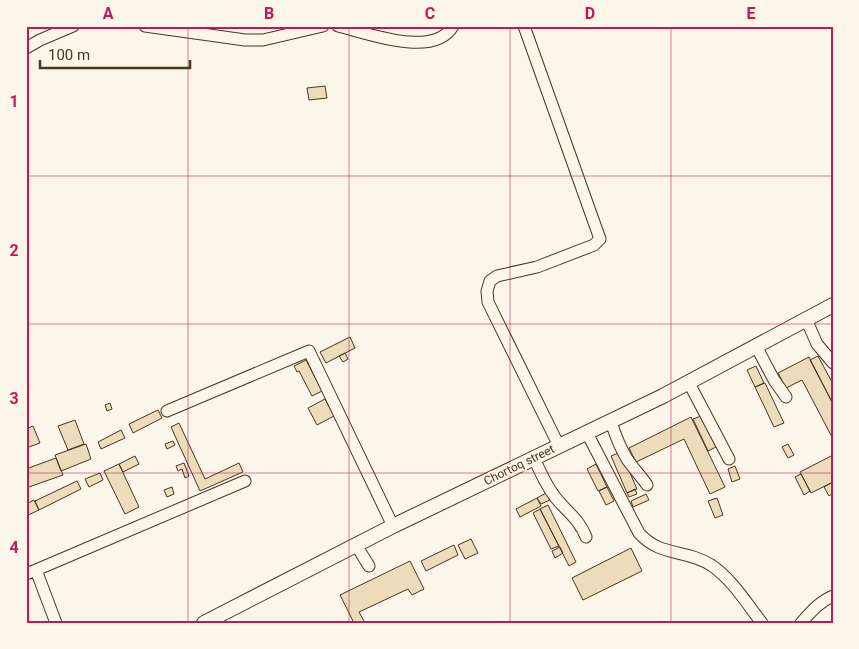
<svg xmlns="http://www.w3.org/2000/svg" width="859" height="649" viewBox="0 0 859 649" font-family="Roboto,sans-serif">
<rect width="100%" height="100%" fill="#fbf6e9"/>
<path fill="#ecdcbc" stroke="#4a3520" d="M 325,86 L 327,98 L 309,100 L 307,88 Z
M 350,337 L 355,348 L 326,363 L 320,352 Z
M 345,353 L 348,359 L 343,362 L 339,356 Z
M 818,356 L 833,384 L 833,404 L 810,360 Z
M 809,357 L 833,404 L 833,439 L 802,380 L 786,388 L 778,373 Z
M 306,360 L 322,391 L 312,396 L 299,371 L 297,372 L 294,366 Z
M 756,366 L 764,383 L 755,387 L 747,370 Z
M 765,383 L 784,423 L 774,427 L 755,387 Z
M 325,399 L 334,416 L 317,425 L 308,408 Z
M 110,403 L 112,409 L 107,411 L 105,405 Z
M 158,410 L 162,418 L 133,433 L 129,424 Z
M 701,416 L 716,447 L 708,451 L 693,419 Z
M 691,417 L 725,487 L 710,494 L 684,439 L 636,462 L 629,448 Z
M 75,420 L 84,444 L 68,450 L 58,426 Z
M 179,423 L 205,479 L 239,463 L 243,472 L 200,491 L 171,427 Z
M 33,426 L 40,443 L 26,448 L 26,429 Z
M 121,430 L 125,438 L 101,449 L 98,442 Z
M 173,441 L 175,445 L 167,449 L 165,444 Z
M 86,444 L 91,459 L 61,471 L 55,455 Z
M 788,444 L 794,455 L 788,458 L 782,447 Z
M 621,452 L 637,489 L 627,493 L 611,456 Z
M 833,455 L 833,482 L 811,493 L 800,472 Z
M 135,456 L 139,464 L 123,472 L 119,464 Z
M 56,458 L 63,475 L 26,488 L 26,469 Z
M 184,463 L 189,476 L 185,478 L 182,469 L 178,471 L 176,466 Z
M 119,464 L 139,507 L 125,514 L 104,471 Z
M 596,464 L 607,487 L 598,491 L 587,469 Z
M 735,466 L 740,479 L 732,482 L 728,469 Z
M 100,473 L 103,480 L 89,487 L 85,479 Z
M 801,474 L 810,491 L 804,495 L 795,477 Z
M 77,481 L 81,489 L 39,510 L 35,501 Z
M 833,482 L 833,493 L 829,496 L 824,487 Z
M 172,487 L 174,494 L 167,497 L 164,490 Z
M 607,487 L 614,501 L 606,505 L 599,491 Z
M 635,489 L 637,494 L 629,497 L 627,493 Z
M 546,493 L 550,500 L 541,504 L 537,498 Z
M 646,494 L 649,500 L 633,507 L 631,501 Z
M 537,498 L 541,506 L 520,517 L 516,509 Z
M 717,498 L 723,515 L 715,518 L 708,501 Z
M 34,500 L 39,510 L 26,516 L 26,504 Z
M 548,505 L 576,562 L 569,566 L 540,509 Z
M 540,509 L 559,546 L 551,549 L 533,513 Z
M 471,539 L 478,553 L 465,559 L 458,545 Z
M 454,545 L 458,555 L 426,571 L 421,561 Z
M 560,547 L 563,553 L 555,558 L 552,551 Z
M 631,548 L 642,571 L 583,600 L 572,578 Z
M 410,561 L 424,589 L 412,595 L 408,589 L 359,612 L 365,623 L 354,623 L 340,595 Z"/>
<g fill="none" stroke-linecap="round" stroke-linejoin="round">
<g stroke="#4a3520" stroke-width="13">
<path id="minor" d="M 145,26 L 245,40 L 263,40 L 323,26
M 338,26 C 367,33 434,59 453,26
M 524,26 L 600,239 L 594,245 L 537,267 L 497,276 L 490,281 L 487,291 L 488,302 L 559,446
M 26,48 L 40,40 L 73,26
M 806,319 L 817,344 L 833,363
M 756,346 L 774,380 L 786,397
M 689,383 L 729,459
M 167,411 L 309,351 L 393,526
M 611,422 C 615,434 620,448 627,459 C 633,468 641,476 647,485
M 587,433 L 639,533 C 660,557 686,549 711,565 C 732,579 747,604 762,623
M 534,458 C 540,472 546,485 555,497 C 566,511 580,520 586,537
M 356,545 L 369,566
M 36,570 L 245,481
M 26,574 L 36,570 L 56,623
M 801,623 C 811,612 819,602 833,596"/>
</g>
<g stroke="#4a3520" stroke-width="16">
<path id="major" d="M 204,623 L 393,526 L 663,396 L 833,305"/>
</g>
<use href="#minor" stroke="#fbf6e9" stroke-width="11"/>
<use href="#major" stroke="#fbf6e9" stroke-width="14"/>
</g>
<path fill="none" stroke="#c2185b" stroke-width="1" stroke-opacity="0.55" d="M 188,26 L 188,623M 349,26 L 349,623M 510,26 L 510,623M 671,26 L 671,623M 26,176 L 833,176M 26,324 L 833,324M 26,473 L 833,473"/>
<g text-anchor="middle" stroke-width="4" stroke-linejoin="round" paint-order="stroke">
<g font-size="12" fill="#4a3520" stroke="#fbf6e9">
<text transform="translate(519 465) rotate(-26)" y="4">Chortoq street</text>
</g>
</g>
<rect width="859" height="649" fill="none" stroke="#fbf6e9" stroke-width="55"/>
<path d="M40 60v8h150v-8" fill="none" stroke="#4a3520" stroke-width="2.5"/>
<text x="48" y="60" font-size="15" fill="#4a3520" stroke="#fbf6e9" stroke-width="4" paint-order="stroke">100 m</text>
<rect x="28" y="28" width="804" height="594" fill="none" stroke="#c2185b" stroke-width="2"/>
<g font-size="16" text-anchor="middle" font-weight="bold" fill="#c2185b">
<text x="108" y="19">A</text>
<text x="269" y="19">B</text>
<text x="430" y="19">C</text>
<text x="590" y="19">D</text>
<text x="751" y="19">E</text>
<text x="14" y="107">1</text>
<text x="14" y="256">2</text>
<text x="14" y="404">3</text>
<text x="14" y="553">4</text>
</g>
</svg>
